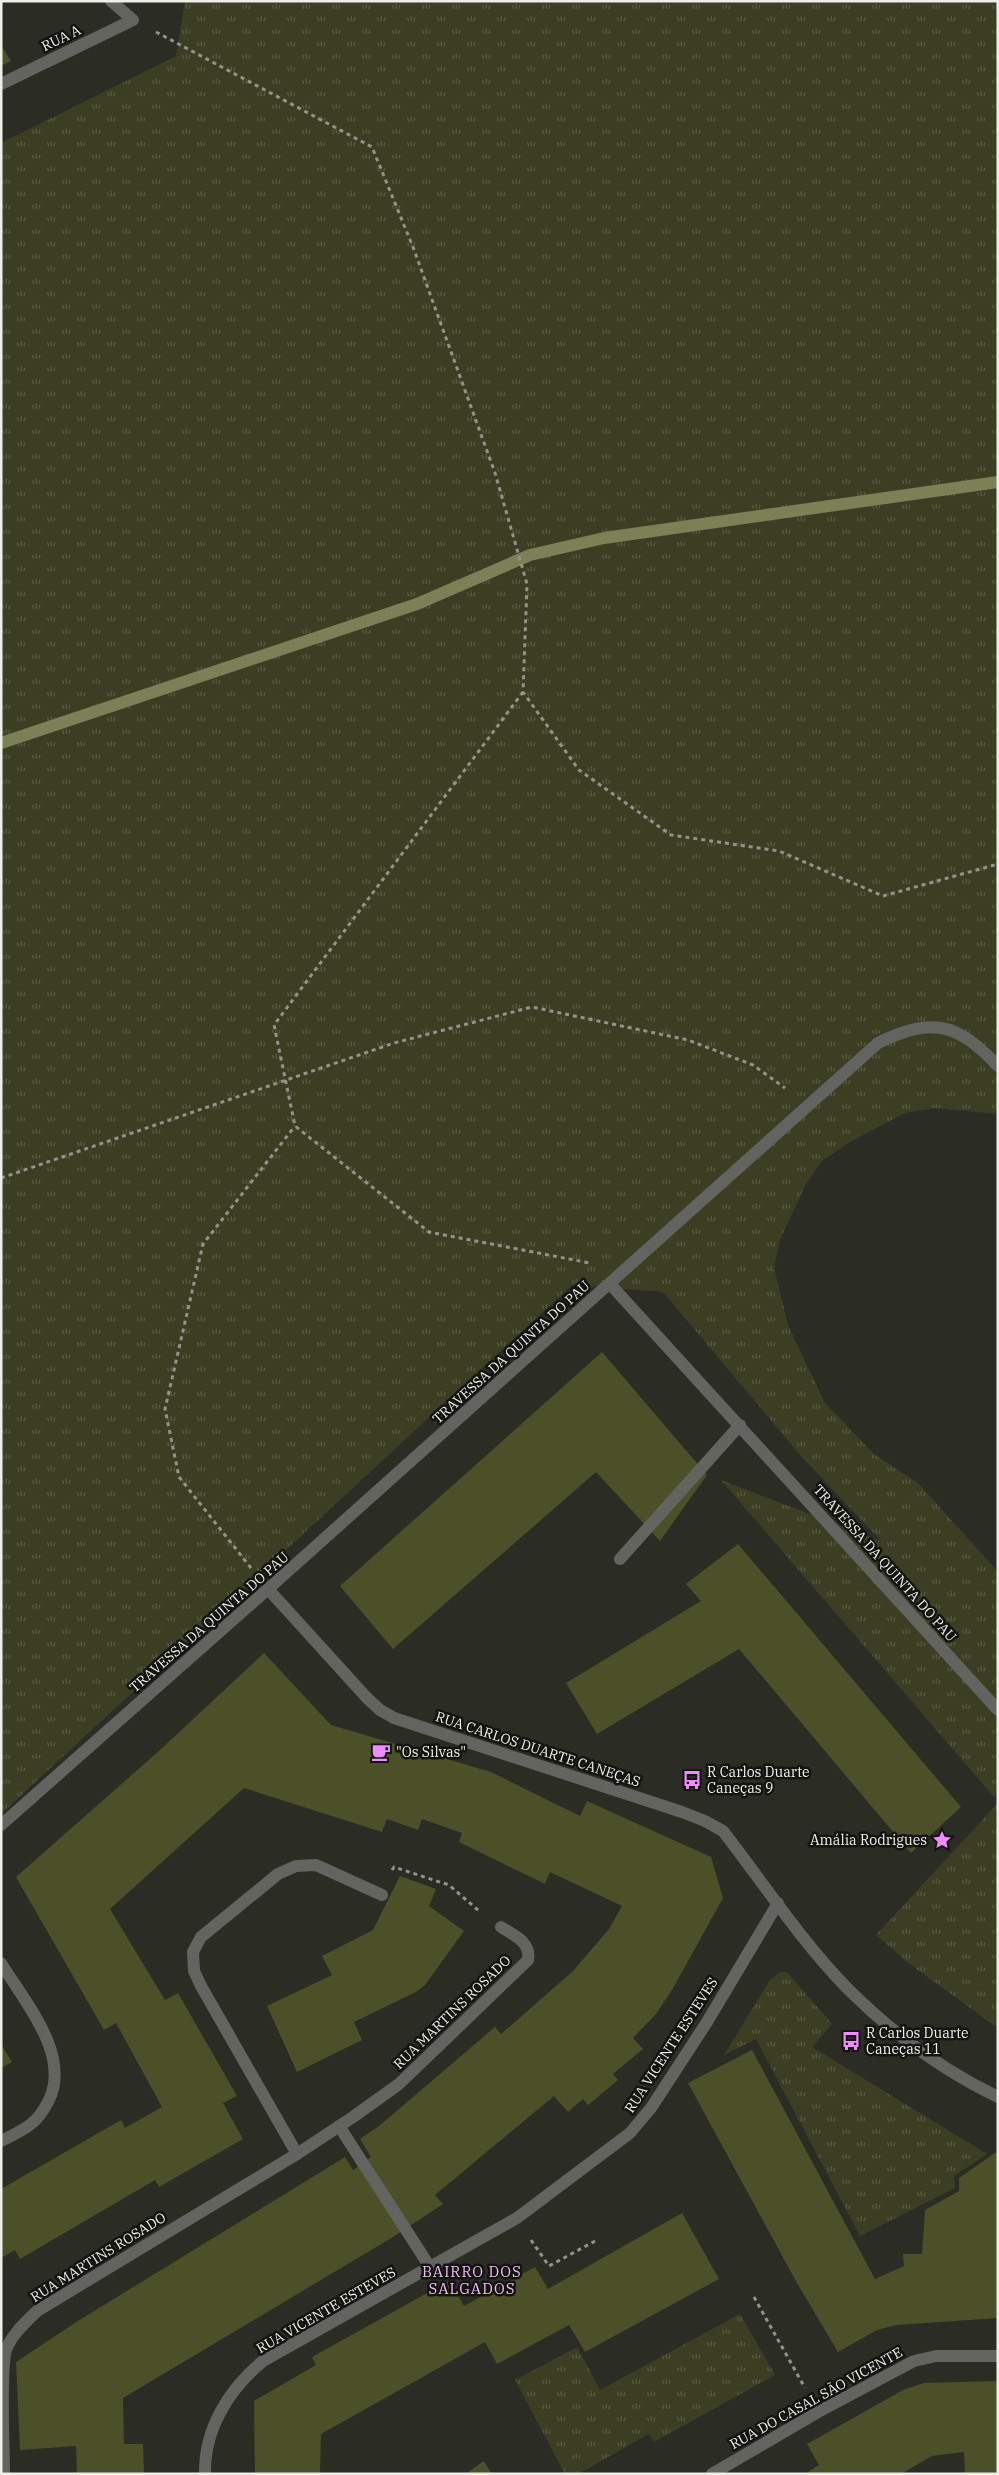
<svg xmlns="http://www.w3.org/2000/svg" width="999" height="2475" viewBox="0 0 999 2475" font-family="'IBM Plex Serif',serif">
<defs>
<pattern id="grass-tufts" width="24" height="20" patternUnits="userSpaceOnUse" patternTransform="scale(1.25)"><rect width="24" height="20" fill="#3c3e23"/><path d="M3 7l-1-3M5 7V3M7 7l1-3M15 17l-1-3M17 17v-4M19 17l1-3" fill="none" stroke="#585a43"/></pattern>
</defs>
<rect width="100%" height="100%" fill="#2b2c23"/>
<path fill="url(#grass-tufts)" d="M 185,1 L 998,1 L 998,1114 L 935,1108 L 905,1113 L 848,1143 L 822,1161 L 806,1184 L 780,1240 L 774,1268 L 788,1325 L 825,1403 L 874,1454 L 918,1483 L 998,1572 L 998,1790 L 994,1797 L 721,1480 L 881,1541 L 801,1456 L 663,1292 L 572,1285 L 1,1814 L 1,143 L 176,56 Z
M 998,1803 L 998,2028 L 911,1965 L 876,1935 Z
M 781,1972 L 787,1972 L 832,2024 L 812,2047 L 987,2154 L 954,2176 L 955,2188 L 860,2236 L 756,2039 L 724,2055 L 770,1980 Z
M 740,2314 L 775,2375 L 654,2442 L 649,2434 L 578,2474 L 565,2474 L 515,2380 L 577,2347 L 600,2390 Z"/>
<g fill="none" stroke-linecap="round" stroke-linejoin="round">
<path stroke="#7c8057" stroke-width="12" d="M 1,743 L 417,604 L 530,555 L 604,538 L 998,482"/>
</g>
<path fill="#4c5028" d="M 1,45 L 11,61 L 1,66 Z
M 602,1352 L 707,1475 L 660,1541 L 596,1472 L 393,1649 L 340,1586 Z
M 738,1544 L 961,1807 L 911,1853 L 739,1649 L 597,1734 L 566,1683 L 701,1601 L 686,1584 Z
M 264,1653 L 331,1725 L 491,1772 L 580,1816 L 587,1801 L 711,1857 L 723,1898 L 672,1990 L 656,2014 L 633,2038 L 643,2049 L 613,2074 L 618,2080 L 588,2105 L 583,2099 L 568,2112 L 554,2096 L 435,2195 L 443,2204 L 393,2237 L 123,2398 L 124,2444 L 143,2444 L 144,2474 L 77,2474 L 76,2446 L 20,2450 L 16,2362 L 78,2321 L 345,2157 L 353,2170 L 371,2157 L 360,2139 L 379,2126 L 495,2027 L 501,2034 L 573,1971 L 609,1929 L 622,1906 L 550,1872 L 545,1884 L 459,1842 L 462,1833 L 422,1819 L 418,1830 L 387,1819 L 382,1832 L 244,1788 L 110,1909 L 165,2000 L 178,1993 L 237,2096 L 223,2103 L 243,2139 L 159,2187 L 155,2180 L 20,2259 L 15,2250 L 1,2258 L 1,2189 L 121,2120 L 125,2128 L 162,2107 L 116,2023 L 104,2030 L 16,1877 L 160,1750 Z
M 400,1876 L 436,1889 L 429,1906 L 464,1931 L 425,1985 L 416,1992 L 354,2022 L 362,2040 L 297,2072 L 267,2006 L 332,1975 L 322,1956 L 373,1930 Z
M 1,2044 L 12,2062 L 1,2068 Z
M 752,2050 L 875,2279 L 904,2266 L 903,2254 L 922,2254 L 925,2210 L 959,2191 L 959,2178 L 998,2151 L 998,2318 L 897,2325 L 877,2330 L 838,2352 L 797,2283 L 688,2083 Z
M 682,2213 L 719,2279 L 585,2352 L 569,2325 L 497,2364 L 485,2342 L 321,2434 L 320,2474 L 255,2474 L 254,2401 L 316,2365 L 312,2357 L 449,2281 L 464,2306 L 535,2267 L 548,2289 Z
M 998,2381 L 998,2474 L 965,2474 L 964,2452 L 932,2456 L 901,2474 L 805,2474 L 819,2465 L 807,2444 L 903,2390 L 924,2383 Z
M 484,2461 L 492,2474 L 465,2474 Z"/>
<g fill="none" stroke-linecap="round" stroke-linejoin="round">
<path stroke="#92938b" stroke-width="3" stroke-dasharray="4 4" stroke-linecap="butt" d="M 156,32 L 372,147 L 413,247 L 495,473 L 527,584 L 523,692 L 579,770 L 671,835 L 779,851 L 883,896 L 998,864
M 523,692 L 274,1025 L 295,1126 L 429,1232 L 590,1263
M 1,1178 L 394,1043 L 532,1007 L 688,1040 L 753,1065 L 785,1088
M 251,1568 L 179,1477 L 165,1409 L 203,1244 L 295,1126
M 392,1870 L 394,1867 L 449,1885 L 479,1911
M 531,2240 L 549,2266 L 597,2240
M 754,2297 L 805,2388"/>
<path stroke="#63635f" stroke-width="12" d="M 620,1559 L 740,1425
M 339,2126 L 430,2267"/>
<path stroke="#63635f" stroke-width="12" d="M 1,84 L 133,20 L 111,1
M 610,1284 L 998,1710
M 268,1589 L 367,1698 L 380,1710 L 394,1718 L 682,1812 L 705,1821 L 723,1831 C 764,1884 801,1941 848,1989 C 891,2032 942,2070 998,2097
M 1,1825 L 268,1589 L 878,1043 C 932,1017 956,1022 998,1066
M 1,1963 C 24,2001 71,2054 49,2100 C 45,2108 39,2118 31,2124 C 22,2131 11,2136 1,2141
M 297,2154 L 201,1986 L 194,1971 L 193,1952 L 201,1937 L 278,1874 L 296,1866 L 316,1865 L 382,1895
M 4,2474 C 4,2447 0,2371 6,2350 C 12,2334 25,2323 37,2311 L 297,2154 L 353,2117 L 399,2084 L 528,1960 C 531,1942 515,1936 501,1927
M 205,2474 C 204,2429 229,2389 263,2361 L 517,2218 L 630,2133 L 651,2108 L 707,2022 L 778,1903
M 712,2474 L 818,2412 L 914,2361 L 936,2356 L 998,2356"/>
</g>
<defs>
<g id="cafe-bare" transform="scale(1.5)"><path d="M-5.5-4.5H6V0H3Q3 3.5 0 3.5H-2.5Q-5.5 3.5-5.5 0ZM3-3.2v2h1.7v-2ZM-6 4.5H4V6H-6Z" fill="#ed8cfa" stroke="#131410" stroke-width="2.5" paint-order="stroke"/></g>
<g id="bus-bare" transform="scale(1.5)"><path d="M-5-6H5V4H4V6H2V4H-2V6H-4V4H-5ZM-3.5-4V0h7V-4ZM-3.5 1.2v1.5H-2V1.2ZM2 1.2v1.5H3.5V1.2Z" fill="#ed8cfa" stroke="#131410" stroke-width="2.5" paint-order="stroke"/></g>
<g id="sight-bare" transform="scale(1.5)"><path d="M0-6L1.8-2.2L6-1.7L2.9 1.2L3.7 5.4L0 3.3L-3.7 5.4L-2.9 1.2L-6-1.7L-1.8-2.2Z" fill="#ed8cfa" stroke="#131410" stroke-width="2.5" paint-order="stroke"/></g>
</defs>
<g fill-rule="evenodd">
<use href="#cafe-bare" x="381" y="1752"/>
<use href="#bus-bare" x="692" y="1780"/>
<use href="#sight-bare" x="942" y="1840"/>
<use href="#bus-bare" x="851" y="2041"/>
</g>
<g text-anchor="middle" stroke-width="5" stroke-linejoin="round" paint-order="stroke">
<g font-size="14" fill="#eeefe9" stroke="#131410">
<text transform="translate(61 38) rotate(-26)" y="5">RUA A</text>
<text transform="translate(511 1352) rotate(-42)" y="5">TRAVESSA DA QUINTA DO PAU</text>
<text transform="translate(885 1563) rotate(48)" y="5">TRAVESSA DA QUINTA DO PAU</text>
<text transform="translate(209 1622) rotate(-41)" y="5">TRAVESSA DA QUINTA DO PAU</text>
<text transform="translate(538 1749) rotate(18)" y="5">RUA CARLOS DUARTE CANEÇAS</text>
<text transform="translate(452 2012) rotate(-44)" y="5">RUA MARTINS ROSADO</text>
<text transform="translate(671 2045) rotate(-57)" y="5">RUA VICENTE ESTEVES</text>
<text transform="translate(98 2257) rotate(-32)" y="5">RUA MARTINS ROSADO</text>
<text transform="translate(326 2310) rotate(-30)" y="5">RUA VICENTE ESTEVES</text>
<text transform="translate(816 2398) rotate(-29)" y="5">RUA DO CASAL SÃO VICENTE</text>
</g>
<g font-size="14" fill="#eeefe9" stroke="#131410" text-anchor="start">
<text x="396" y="1757">"Os Silvas"</text>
<text x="707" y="1777">R Carlos Duarte<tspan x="707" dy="16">Caneças 9</tspan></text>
<text x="927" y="1845" text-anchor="end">Amália Rodrigues</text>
<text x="866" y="2038">R Carlos Duarte<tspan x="866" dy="16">Caneças 11</tspan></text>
</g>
<g font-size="15" letter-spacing="1" fill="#f1bcf8" stroke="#131410">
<text x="472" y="2277">BAIRRO DOS<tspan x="472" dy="17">SALGADOS</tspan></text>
</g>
</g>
<rect width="999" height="2475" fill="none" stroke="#eeefe9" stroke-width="5"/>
</svg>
